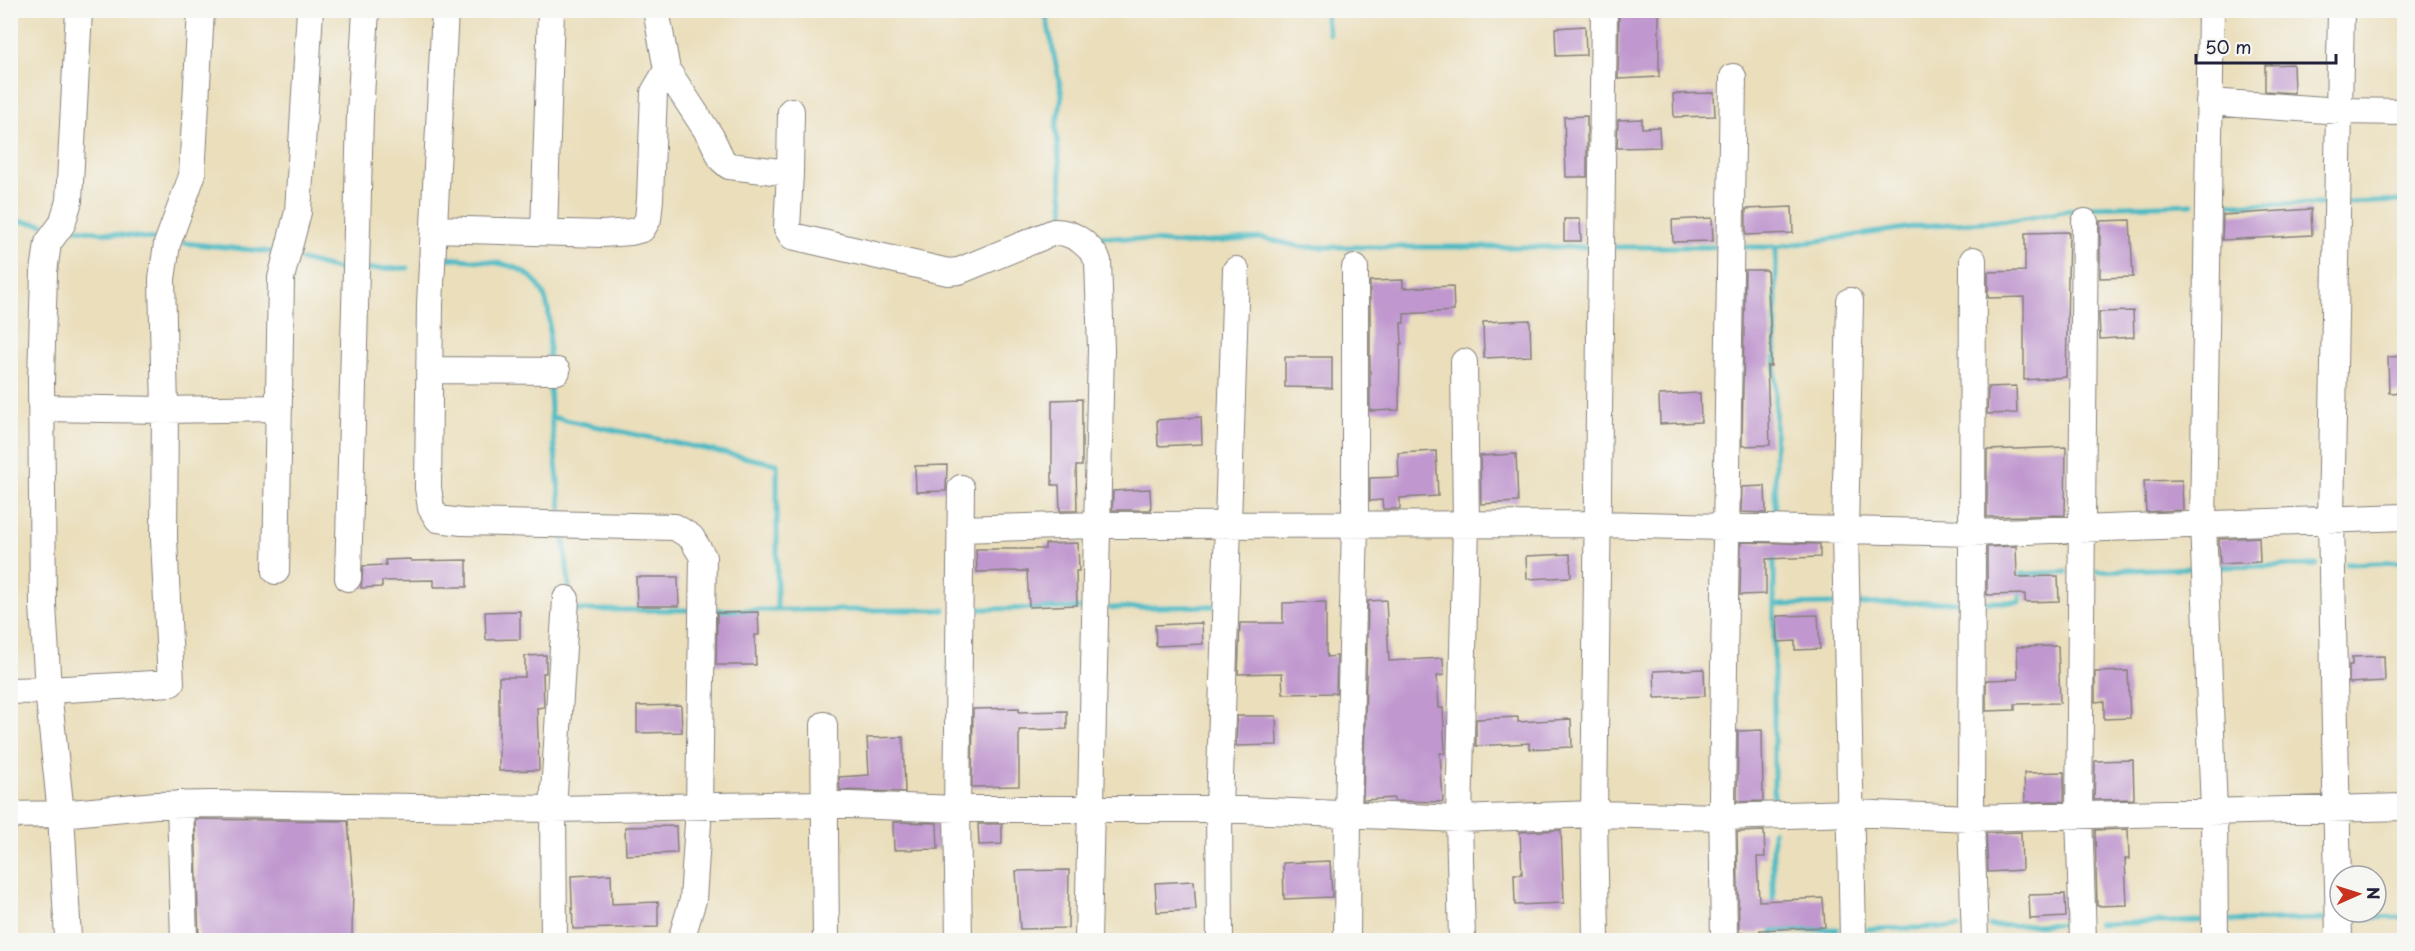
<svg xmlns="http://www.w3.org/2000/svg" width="2415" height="951" viewBox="0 0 2415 951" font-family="'Playpen Sans',sans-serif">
<rect width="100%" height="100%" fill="#f6f6f2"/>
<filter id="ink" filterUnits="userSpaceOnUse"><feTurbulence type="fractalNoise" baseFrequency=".0167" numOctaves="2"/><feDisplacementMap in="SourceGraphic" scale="12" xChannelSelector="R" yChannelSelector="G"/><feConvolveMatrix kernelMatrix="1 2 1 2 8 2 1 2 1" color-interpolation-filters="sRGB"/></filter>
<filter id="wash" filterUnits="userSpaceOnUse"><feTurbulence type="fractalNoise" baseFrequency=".008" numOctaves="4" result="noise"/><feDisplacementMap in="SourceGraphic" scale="24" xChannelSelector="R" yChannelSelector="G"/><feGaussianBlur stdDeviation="1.35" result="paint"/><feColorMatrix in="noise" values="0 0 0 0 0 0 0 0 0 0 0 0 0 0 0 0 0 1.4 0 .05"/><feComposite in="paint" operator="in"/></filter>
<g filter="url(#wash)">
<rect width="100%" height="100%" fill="#eadebb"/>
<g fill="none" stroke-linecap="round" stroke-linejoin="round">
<path stroke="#4cbac3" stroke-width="5" d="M 1045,10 L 1062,95 L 1056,128 L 1065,224
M 1324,10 L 1329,34
M 2344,203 L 2404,201
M 2223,204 L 2323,204
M 10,220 L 43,224
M 77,229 L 160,240
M 1090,235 L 1184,244 L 1262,238 L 1302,247 L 1585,247
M 184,243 L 272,252
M 1616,247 L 1714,247
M 1745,247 L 1776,247 L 1775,513
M 1776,247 L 1919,226 L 2014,220 L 2087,207 L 2193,204
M 448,258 C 490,263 538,257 548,309 C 551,324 549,341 549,356
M 302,260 L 340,270
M 366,269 L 408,268
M 550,387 L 551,417 L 777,464 L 777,610 L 944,610
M 551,417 L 561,509
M 564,540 L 570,594
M 2347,564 L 2404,562
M 2220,567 L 2317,565
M 2097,571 L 2190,568
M 1987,602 L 2020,602 L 2021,574 L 2066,572
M 1858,604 L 1956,602
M 1774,605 L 1834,604
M 1110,608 L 1217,606
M 975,609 L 1079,608
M 572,610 L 687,610
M 718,610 L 777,610
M 1774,800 L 1774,553
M 1773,905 L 1773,831
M 2355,918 L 2404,917
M 2230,921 L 2324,919
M 2098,924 L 2200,921
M 1990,926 L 2067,924
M 1868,929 L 1959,927
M 970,940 L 1074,940
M 1773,940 L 1773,931 L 1837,929"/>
</g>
<g id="blocks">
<path fill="#c098cf" d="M 1619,10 L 1659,10 L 1659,77 L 1618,79 Z
M 1585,26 L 1586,55 L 1556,56 L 1555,28 Z
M 2293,64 L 2294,93 L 2265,91 L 2265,65 Z
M 1714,93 L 1715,116 L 1674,117 L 1673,94 Z
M 1587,116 L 1587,177 L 1566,177 L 1564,117 Z
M 1642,119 L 1642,128 L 1659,127 L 1660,147 L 1617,148 L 1618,120 Z
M 1792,207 L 1793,233 L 1746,235 L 1746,209 Z
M 2311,209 L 2312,235 L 2222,240 L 2223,215 Z
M 1712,218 L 1713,241 L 1673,242 L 1672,220 Z
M 1564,219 L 1580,219 L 1581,241 L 1564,241 Z
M 2130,220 L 2133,277 L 2100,278 L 2100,221 Z
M 2069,232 L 2066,377 L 2024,380 L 2024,297 L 1988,298 L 1988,272 L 2025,271 L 2025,233 Z
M 1745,270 L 1767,270 L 1771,338 L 1770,338 L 1771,366 L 1767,366 L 1770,445 L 1742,446 Z
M 1403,280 L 1403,288 L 1453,286 L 1454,311 L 1404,314 L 1404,323 L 1401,323 L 1402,344 L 1400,344 L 1399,410 L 1370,411 L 1370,281 Z
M 2133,311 L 2134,337 L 2100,339 L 2099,312 Z
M 1530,320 L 1531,356 L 1484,358 L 1483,322 Z
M 2404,356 L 2404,392 L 2389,393 L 2388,357 Z
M 1285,357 L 1332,357 L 1332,388 L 1285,387 Z
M 2016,386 L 2017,413 L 1987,414 L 1988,387 Z
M 1700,393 L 1701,422 L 1660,424 L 1659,395 Z
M 1082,399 L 1082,466 L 1076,466 L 1077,511 L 1060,511 L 1059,485 L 1052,485 L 1052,400 Z
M 1201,417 L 1202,444 L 1158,446 L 1157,420 Z
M 2066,447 L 2065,515 L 1987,517 L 1987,450 Z
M 1436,451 L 1438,496 L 1400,498 L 1400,509 L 1383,509 L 1382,500 L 1370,501 L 1370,478 L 1399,477 L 1398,453 Z
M 1516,454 L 1518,502 L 1481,504 L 1480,456 Z
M 947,465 L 946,491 L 916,492 L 915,466 Z
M 2182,480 L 2183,510 L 2146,512 L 2144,481 Z
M 1765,486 L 1766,513 L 1741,512 L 1742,487 Z
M 1150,489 L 1151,510 L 1112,510 L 1113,491 Z
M 2259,537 L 2260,562 L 2220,564 L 2219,539 Z
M 1741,542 L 1820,544 L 1820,557 L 1766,559 L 1766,594 L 1740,595 Z
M 1078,543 L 1079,571 L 1076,571 L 1077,605 L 1029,607 L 1027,571 L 977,572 L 976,549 L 1045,549 L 1045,544 Z
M 2016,546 L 2017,577 L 2058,576 L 2059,601 L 2025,602 L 2025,594 L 1987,595 L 1987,547 Z
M 1570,554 L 1571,577 L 1527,579 L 1526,556 Z
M 410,559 L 411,561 L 467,560 L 467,587 L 434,587 L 434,580 L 382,581 L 382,587 L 361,588 L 363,566 L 386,565 L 385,560 Z
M 636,577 L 678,577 L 679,606 L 637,606 Z
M 1386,600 L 1389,661 L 1443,658 L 1444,675 L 1437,676 L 1439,708 L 1443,708 L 1445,753 L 1440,753 L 1443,802 L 1394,801 L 1394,798 L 1363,800 L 1368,601 Z
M 1326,602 L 1326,652 L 1327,657 L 1337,656 L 1336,693 L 1283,694 L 1282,673 L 1238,674 L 1240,623 L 1283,623 L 1283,603 Z
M 520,611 L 520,639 L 486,640 L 485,612 Z
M 758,612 L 759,635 L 755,635 L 756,665 L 716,665 L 717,613 Z
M 1818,615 L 1820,649 L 1795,650 L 1795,641 L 1778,642 L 1777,616 Z
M 1202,623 L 1203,644 L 1156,646 L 1155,625 Z
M 2058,646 L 2060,703 L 2015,704 L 2015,710 L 1986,711 L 1986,680 L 2018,679 L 2017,647 Z
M 546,655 L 546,673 L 543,673 L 544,707 L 537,708 L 539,770 L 499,771 L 499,677 L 525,677 L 525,656 Z
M 2384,656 L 2385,681 L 2349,683 L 2349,665 L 2352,665 L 2352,657 Z
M 1704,669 L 1705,696 L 1655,698 L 1654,671 Z
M 2128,671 L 2130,718 L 2104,719 L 2104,701 L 2095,702 L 2095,672 Z
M 681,705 L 682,732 L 637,733 L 637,706 Z
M 1019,708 L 1019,712 L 1067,711 L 1067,729 L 1019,730 L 1019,786 L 972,787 L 973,709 Z
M 1237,716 L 1276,716 L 1277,745 L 1236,746 Z
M 1518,717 L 1518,722 L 1571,719 L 1572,747 L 1529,749 L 1529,743 L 1476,746 L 1476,719 Z
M 1762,730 L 1763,801 L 1737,802 L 1738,731 Z
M 903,737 L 905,792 L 840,790 L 839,777 L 869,775 L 867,738 Z
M 2133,760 L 2134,799 L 2094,800 L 2095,761 Z
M 2064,772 L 2064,801 L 2025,802 L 2024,773 Z
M 195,819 L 348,821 L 353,883 L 352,940 L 199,940 Z
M 893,822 L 937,823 L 938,849 L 894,850 Z
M 978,824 L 1002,824 L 1002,844 L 979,845 Z
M 676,826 L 677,853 L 626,855 L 625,827 Z
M 2128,829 L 2129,859 L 2125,859 L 2127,905 L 2097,906 L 2095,830 Z
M 1561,830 L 1564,903 L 1515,905 L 1514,874 L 1522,874 L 1520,832 Z
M 1764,831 L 1765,857 L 1757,857 L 1759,901 L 1823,898 L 1825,927 L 1760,930 L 1760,933 L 1739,933 L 1737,832 Z
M 2021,832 L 2022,870 L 1988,872 L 1986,833 Z
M 1330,861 L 1332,897 L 1284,899 L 1283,863 Z
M 1069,870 L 1068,928 L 1020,929 L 1016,871 Z
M 611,874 L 612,904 L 658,902 L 658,927 L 573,929 L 571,876 Z
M 1194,881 L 1196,910 L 1157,912 L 1155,883 Z
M 2065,894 L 2066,917 L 2030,919 L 2029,895 Z"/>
</g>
</g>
<g filter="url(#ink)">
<use href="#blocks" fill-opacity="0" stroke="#86807b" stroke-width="1.5"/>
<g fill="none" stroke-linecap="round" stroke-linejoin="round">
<g stroke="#86807b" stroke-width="28">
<path id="minor" d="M 445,10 L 430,304 L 428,488 L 431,508 L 438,519 L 462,522 L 675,527 L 691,537 L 703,557 L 699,807 L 693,900 L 681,940
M 656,10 L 667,70 L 711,137 L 722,160 L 729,166 L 790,173 L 787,228 L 792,236 L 948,272 L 959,271 L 1054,232 C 1073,231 1090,245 1098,261 L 1101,349 L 1088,940
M 2211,10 L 2203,523 L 2214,812 L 2215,940
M 2209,102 L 2341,111 L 2404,112
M 790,173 L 791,111
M 434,229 L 602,234 L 631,232 L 642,229 L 648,219 L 650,199 L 654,92 L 667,70
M 544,232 L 551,10
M 1973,260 L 1971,818 L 1975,940
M 1850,301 L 1845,531 L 1853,940
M 429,370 L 557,371
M 42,408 L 165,410 L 279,408
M 960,529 L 1096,525 L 1597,524 L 1971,533 L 2404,517
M 276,571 L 281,278 L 298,212 L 310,10
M 348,578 L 360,114 L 366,10
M 10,691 L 48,690 L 43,605 L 41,380 L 44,272 L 48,243 L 62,224 L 69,201 L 79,10
M 824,725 L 826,940
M 180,804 L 184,940
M 10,815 L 61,814 L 156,805 L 213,804 L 553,809 L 823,804 L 957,809 L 1219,809 L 1459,819 L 1594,814 L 1722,817 L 1851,813 L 1971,818 L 2404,807
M 68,938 L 61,814 L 48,690 L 171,683 L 164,539 L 165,410 L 162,279 L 167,244 L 192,176 L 201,10
M 554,940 L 553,809 L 566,599
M 959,940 L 957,809 L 961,488
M 1220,940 L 1219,809 L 1236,270
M 1347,940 L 1348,815 L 1355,524 L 1355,268
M 1462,940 L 1459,819 L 1466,524 L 1464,362
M 1596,940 L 1594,814 L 1604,10
M 1724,940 L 1722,799 L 1733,77
M 2083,940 L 2079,814 L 2085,222
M 2339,940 L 2331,518 L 2341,10"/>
</g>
<use href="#minor" stroke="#fff" stroke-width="26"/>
</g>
</g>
<rect width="2415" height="951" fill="none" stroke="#f6f6f2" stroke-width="36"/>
<g transform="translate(2358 894) rotate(87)"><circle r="28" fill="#f6f6f2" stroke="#a1a1a9" stroke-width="1.5"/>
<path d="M0-4.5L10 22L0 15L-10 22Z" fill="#c8321e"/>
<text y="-9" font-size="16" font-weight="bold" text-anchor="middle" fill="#22223b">N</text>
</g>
<path d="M2196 54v9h140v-9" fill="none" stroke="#22223b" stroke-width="3"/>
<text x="2205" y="54" font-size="18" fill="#22223b" stroke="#f6f6f2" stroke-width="4.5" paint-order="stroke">50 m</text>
</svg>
